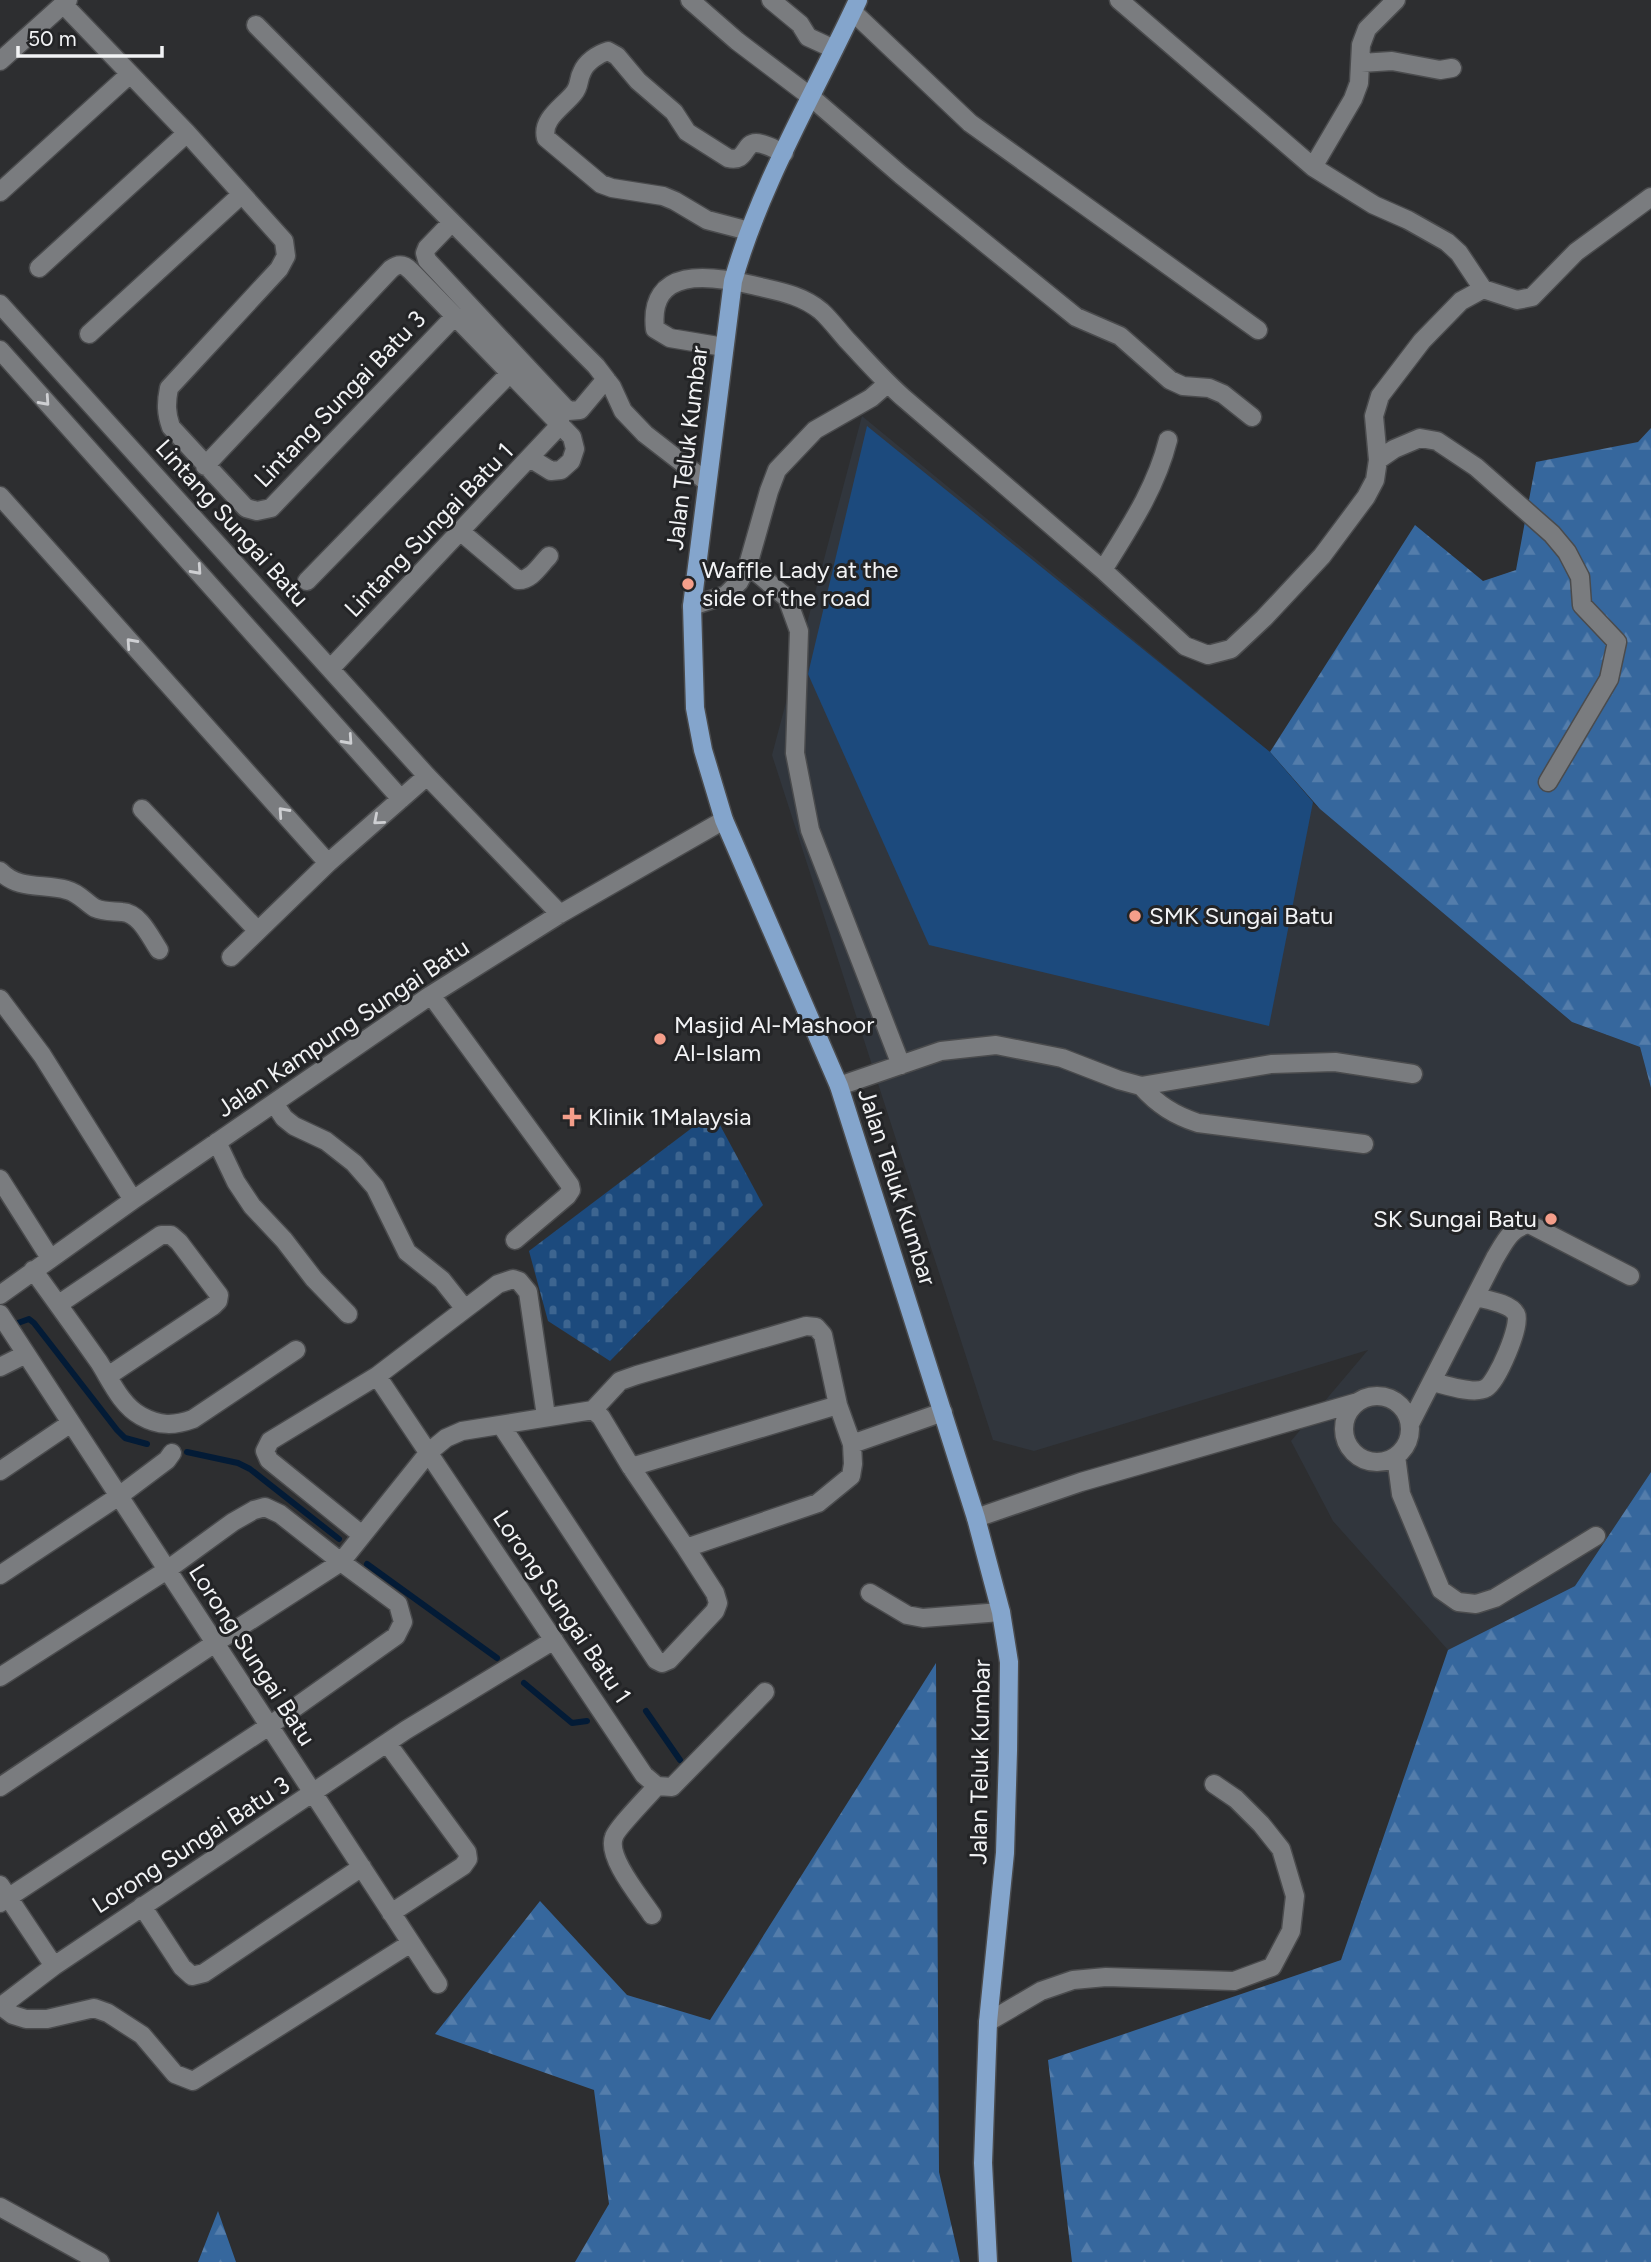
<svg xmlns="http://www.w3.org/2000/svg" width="1651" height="2262" viewBox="0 0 1651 2262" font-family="Figtree,sans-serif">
<defs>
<pattern id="forest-firs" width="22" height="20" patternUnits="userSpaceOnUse" patternTransform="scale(1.75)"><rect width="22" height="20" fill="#36679d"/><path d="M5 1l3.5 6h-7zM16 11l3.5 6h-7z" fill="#547dab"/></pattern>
<pattern id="cemetery-stones" width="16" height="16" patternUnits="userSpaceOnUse" patternTransform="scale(1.75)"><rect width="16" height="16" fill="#1c4a7d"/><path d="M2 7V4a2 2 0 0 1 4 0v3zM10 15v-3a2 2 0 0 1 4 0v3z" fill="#3d6590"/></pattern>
</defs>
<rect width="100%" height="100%" fill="#2d2e30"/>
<path fill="#31363d" d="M 862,416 L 1270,752 L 1313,803 L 1572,1022 L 1640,1047 L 1651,1088 L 1651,1472 L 1575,1586 L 1448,1650 L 1333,1521 L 1291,1441 L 1368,1350 L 1034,1451 L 993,1440 L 772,755 Z"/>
<path fill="url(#forest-firs)" d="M 1651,428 L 1651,1088 L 1640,1047 L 1572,1022 L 1320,809 L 1270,752 L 1415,525 L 1483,581 L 1516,570 L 1536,462 L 1638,442 Z
M 1651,1472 L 1651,2262 L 1072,2262 L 1048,2060 L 1341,1960 L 1448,1650 L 1575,1586 Z
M 936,1663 L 939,2172 L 960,2262 L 575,2262 L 609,2204 L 594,2090 L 435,2034 L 540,1901 L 627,1995 L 710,2020 Z
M 218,2211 L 236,2262 L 198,2262 Z"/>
<path fill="url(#cemetery-stones)" d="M 713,1112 L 763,1205 L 610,1361 L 548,1321 L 529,1251 Z"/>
<path fill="#1c4a7d" d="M 867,426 L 1270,752 L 1313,802 L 1269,1026 L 929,945 L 808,674 Z"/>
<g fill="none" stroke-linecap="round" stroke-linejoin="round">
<path stroke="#031b36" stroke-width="6" d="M 15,1324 L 29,1319 L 34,1323 L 117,1430 L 125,1438 L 147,1444
M 187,1452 L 238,1463 L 250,1469 L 339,1539
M 367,1564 L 497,1658
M 524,1683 L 572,1723 L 587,1721
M 646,1711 L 680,1760"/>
<g stroke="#4a4b4d" stroke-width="21">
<path id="minor" d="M 690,0 L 737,41 L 811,97 L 901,175 L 1076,317 L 1120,336 L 1170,380 L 1183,386 L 1209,388 L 1223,394 L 1252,417
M 771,0 L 800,24 L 808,37 L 834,49
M 1119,0 L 1313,167 L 1374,205 L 1408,220 L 1447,242 L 1459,253 L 1483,289
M 63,4 L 187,133 L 284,241 L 286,256 L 279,269 L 169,388 C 166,403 166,413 171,427 L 246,508 L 257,511 L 271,508 L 455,316
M 853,12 L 970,123 L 1258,330
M 256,25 L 452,222
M 0,61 L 68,0
M 1361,63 L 1392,61 L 1440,70 L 1452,68
M 1313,167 L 1353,99 L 1359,83 L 1361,45 L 1367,29 L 1396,0
M 0,192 L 130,74
M 749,231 L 707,220 L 675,201 L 663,196 L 612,188 L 601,184 L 546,138 C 541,119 563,107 574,93 C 580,86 578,79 582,72 C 586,62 598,54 608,51 L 617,56 L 638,81 L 674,112 L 687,132 L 728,158 C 747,163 743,143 756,143 C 765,143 776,150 784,153
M 39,268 L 187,133
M 0,304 L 427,776 L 560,914
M 89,334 L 242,194
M 724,347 L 670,338 L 655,329 C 648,266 710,275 752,285 C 776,291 801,294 821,311 C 830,319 838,330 846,339 C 866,360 884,381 906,400 L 1103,570 L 1185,646 L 1208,655 L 1231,649 L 1264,618 L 1322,556 L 1366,497 L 1375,480 L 1378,460 L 1374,416 L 1380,396 L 1422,341 L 1461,301 L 1483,289 L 1517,300 L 1532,297 L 1576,252 L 1651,197
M 0,350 L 401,799
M 606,379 L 580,410 L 568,411 L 427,260 L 425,253 L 427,248 L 452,222 L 596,366 L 612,387 L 623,411 L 645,434 L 707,482
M 1378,460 L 1394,449 L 1420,438 L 1437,441 L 1476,467 L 1552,534 L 1567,552 L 1580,577 L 1582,605 L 1617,642 L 1609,679 L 1548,782
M 205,466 L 391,269 C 399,263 404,264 411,271 L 572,437 L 575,449 L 571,461 L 561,470 L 551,471 L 530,458
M 0,496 L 328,863
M 460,531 L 518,580 C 531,581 540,565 549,556
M 748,565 L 787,598 L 799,631 L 795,753 L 810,830 L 901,1065
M 1103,570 C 1129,528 1156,488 1168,440
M 307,581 L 511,372
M 692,606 L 726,595 L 739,582 L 748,565 L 769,491 L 777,470 L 815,430 L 871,398 L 887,384
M 331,668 L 561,424
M 142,809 L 257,930
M 0,871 C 20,891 43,883 67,890 C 79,893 85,902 95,908 C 104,912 113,911 122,912 C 140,913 150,937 159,950
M 231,957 L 328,863 L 427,776
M 431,995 L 570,1185 L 571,1190 L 567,1196 L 515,1240
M 0,999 L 42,1055 L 133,1200
M 839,1086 L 941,1051 L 996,1045 L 1062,1058 L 1119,1080 L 1141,1086 L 1271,1064 L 1335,1062 L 1413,1074
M 1141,1086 C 1158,1105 1174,1115 1198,1123 L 1364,1144
M 274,1103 L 284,1118 L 294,1126 L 326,1141 L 354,1163 L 375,1187 L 407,1252 L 442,1280 L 465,1309
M 217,1142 L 236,1182 L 252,1206 L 284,1240 L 314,1279 L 348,1314
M 0,1179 L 50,1258
M 33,1270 C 55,1300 77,1331 99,1362 C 111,1381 121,1405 141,1416 C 159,1426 174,1426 193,1419 L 296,1350
M 0,1295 L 133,1200 L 431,995 L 560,914 L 724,820
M 59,1304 L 161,1235 L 171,1235 L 179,1242 L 219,1295 L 218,1301 L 213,1306 L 108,1376
M 0,1314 L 438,1984
M 0,1367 L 26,1354
M 377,1376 L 644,1775 L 657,1786
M 1433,1382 C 1445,1385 1475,1395 1486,1388 C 1497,1382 1522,1324 1516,1314 C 1510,1303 1487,1300 1476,1297
M1344 1429a33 33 0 1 1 66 0a33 33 0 1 1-66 0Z
M 593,1410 L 620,1381 L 637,1375 L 806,1326 L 816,1327 L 823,1335 L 838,1405 L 852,1444 L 853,1464 L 851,1476 L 818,1503 L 686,1548
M 1410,1424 L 1495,1258 C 1504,1243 1511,1227 1529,1224 L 1630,1276
M 501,1425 L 656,1660 L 662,1663 L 669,1660 L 715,1611 L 718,1603 L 715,1593 L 686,1548 L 631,1467 L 601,1417 L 593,1410
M 852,1444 L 943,1412
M 1396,1456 L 1401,1494 L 1441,1590 L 1458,1602 L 1476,1604 L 1495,1598 L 1596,1536
M 631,1467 L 838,1405
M 0,1471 L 71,1423
M 976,1518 L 1081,1482 L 1358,1402
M 362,1535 L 269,1460 L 265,1451 L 270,1441 L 377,1376 L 498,1284 L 513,1279 L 519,1281 L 528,1292 L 546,1416
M 0,1575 L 119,1496 L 167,1460 L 172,1453
M 870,1593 L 907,1615 L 923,1618 L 1001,1612
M 0,1677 L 167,1570 L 233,1522 L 254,1510 L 265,1507 L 280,1514 L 341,1562 L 398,1604 L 403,1622 L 396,1636 L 269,1726 L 0,1903
M 387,1743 L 467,1852 L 468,1859 L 463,1866 L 391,1913
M 657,1786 L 672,1787 L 765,1692
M 0,1787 L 215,1643 L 341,1562 L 429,1452 L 446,1438 L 462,1431 L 593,1410
M 0,1885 L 54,1966
M 142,1906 L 182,1967 L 192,1976 L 204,1973 L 362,1867
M 652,1915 C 641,1898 606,1857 614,1837 C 616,1829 649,1795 657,1786
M 1,2006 L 13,2015 L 26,2019 L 47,2019 L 94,2008 L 108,2013 L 142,2035 L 175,2074 L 193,2081 L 411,1943
M 0,2007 L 54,1966 L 406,1730 L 554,1640
M 988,2022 L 1041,1991 L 1073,1980 L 1106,1977 L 1234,1981 L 1272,1967 L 1291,1931 L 1295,1896 L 1281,1849 L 1261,1824 L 1236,1799 L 1214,1784
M 0,2207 L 100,2262"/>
</g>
<g stroke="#4a4b4d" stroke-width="21">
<path id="major" d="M 858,0 C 815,93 761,182 733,281 L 692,606 L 695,708 L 703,750 L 724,820 L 839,1086 L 976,1518 L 1001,1612 L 1009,1662 L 1008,1751 L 1005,1853 L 988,2022 L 983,2163 L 988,2262"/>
</g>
<use href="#minor" stroke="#7a7c7f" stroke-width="18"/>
<use href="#major" stroke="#84a5cc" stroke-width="18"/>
</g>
<defs><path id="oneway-chevron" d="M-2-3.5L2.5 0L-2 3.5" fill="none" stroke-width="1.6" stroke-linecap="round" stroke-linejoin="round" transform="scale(1.75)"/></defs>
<g stroke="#cecfd2">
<use href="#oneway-chevron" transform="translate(45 401) rotate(48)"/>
<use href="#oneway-chevron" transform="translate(197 570) rotate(48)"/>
<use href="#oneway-chevron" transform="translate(131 643) rotate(-132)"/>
<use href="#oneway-chevron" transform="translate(348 740) rotate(48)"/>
<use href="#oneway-chevron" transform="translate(283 812) rotate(-132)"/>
<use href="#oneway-chevron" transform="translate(378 820) rotate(139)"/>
</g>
<g fill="#f49e8a" stroke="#232426" stroke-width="2.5">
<circle cx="688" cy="584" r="7"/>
<circle cx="1135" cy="916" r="7"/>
<circle cx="660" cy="1039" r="7"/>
<path d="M568.5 1106.5h7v7h7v7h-7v7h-7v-7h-7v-7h7z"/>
<circle cx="1551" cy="1219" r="7"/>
</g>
<g text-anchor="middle" stroke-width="6" stroke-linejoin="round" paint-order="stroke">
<g font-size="24" fill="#f2f3f5" stroke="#232426">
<text transform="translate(340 399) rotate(-46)" y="8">Lintang Sungai Batu 3</text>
<text transform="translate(687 448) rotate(-83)" y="8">Jalan Teluk Kumbar</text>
<text transform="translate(232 523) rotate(48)" y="8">Lintang Sungai Batu</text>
<text transform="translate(429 530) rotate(-46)" y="8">Lintang Sungai Batu 1</text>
<text transform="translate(343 1028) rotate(-34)" y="8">Jalan Kampung Sungai Batu</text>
<text transform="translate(897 1187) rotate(72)" y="8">Jalan Teluk Kumbar</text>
<text transform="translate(562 1607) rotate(56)" y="8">Lorong Sungai Batu 1</text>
<text transform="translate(252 1655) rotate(57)" y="8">Lorong Sungai Batu</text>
<text transform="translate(980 1762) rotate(-89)" y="8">Jalan Teluk Kumbar</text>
<text transform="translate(191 1845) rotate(-33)" y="8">Lorong Sungai Batu 3</text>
</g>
<g font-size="24" fill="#f2f3f5" stroke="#232426" text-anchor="start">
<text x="702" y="578">Waffle Lady at the<tspan x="702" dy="28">side of the road</tspan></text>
<text x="1149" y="924">SMK Sungai Batu</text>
<text x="674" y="1033">Masjid Al-Mashoor<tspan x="674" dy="28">Al-Islam</tspan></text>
<text x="588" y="1125">Klinik 1Malaysia</text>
<text x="1537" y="1227" text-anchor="end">SK Sungai Batu</text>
</g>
</g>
<path d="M18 46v10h144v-10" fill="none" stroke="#f2f3f5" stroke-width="3.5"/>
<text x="28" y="46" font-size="21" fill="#f2f3f5" stroke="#232426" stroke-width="5" paint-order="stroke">50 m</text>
</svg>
